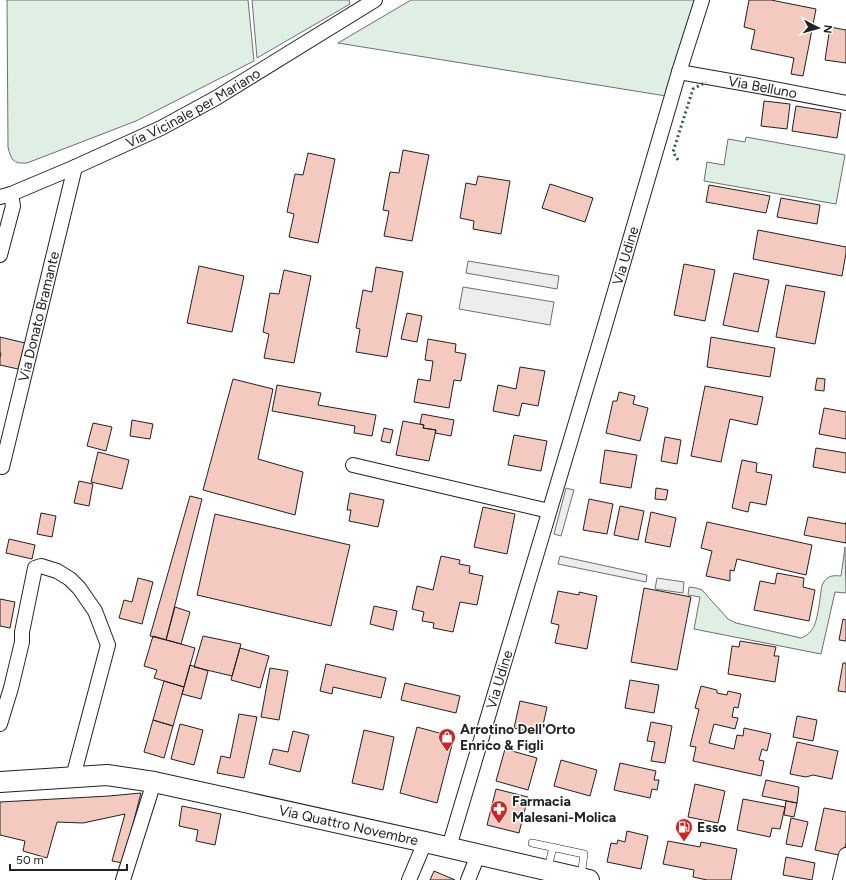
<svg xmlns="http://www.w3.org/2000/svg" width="846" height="880" viewBox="0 0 846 880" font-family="Figtree,sans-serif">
<rect width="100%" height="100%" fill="#fff"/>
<path fill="#e0efe3" stroke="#6f6f6f" d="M 7,0 L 248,0 L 254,61 L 136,121 L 27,163 C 13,164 11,160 8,147 Z
M 252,0 L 349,0 L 350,4 L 257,58 Z
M 411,0 L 696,0 L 666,96 L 338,43 Z
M 746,137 L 845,155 L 836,204 L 704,181 L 707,162 L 724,165 L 728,139 L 745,142 Z
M 845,547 L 846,593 L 835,592 L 821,654 L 694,629 L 700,597 L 688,595 L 689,587 L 696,588 L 702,590 L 728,619 L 736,623 L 801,638 C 805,636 808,635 811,631 C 818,624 820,596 822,585 C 827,576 831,575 841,576 Z"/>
<path fill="#ededed" stroke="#6f6f6f" d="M 468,261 L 559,276 L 557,289 L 466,273 Z
M 463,287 L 554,302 L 550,325 L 459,309 Z
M 566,488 L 574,490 L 561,536 L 554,534 Z
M 560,556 L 647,575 L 646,582 L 558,564 Z
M 657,578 L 684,582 L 683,593 L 655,589 Z"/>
<path fill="#f3c9c0" stroke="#222" d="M 749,0 L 771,0 L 816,9 L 803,76 L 791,74 L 794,58 L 751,49 L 755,30 L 744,27 Z
M 830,27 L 846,30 L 846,63 L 825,60 Z
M 764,101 L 790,104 L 787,129 L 761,126 Z
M 796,106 L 841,113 L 837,138 L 792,131 Z
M 403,150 L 429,155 L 412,241 L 384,236 L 389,211 L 383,210 L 390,172 L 399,173 Z
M 308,153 L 335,159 L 318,243 L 289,237 L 294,214 L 287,212 L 295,174 L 303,175 Z
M 478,176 L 510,181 L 501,234 L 473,229 L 474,221 L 460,218 L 466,183 L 476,185 Z
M 550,184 L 593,198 L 585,222 L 542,208 Z
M 709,185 L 770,196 L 766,213 L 706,202 Z
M 781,198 L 820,205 L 817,224 L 777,217 Z
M 758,230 L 846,247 L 846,253 L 842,276 L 753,259 Z
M 684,264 L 715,270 L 705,321 L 674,315 Z
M 199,266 L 244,276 L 232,332 L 187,323 Z
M 376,267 L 403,272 L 387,357 L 356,352 L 360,329 L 356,328 L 363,290 L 372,292 Z
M 284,270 L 311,276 L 294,363 L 264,358 L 269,334 L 263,332 L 270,293 L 279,294 Z
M 734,273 L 769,280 L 758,332 L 723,325 Z
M 786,285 L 825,292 L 815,344 L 776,337 Z
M 407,313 L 422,316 L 417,342 L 401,339 Z
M 0,337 L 25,343 L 18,369 L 0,365 L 0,358 L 1,353 L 0,353 Z
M 711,337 L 775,348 L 770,377 L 707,367 Z
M 428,339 L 456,344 L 455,352 L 466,354 L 461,381 L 454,380 L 449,408 L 414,402 L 418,379 L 430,381 L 433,361 L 425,360 Z
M 520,367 L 545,371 L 538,406 L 522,403 L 519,416 L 493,411 L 498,385 L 516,389 Z
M 817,378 L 825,379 L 824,391 L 815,390 Z
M 233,379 L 273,389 L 258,459 L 303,472 L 295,515 L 203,490 Z
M 277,385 L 321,393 L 318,405 L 376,415 L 372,436 L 354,433 L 355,426 L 272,411 Z
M 705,386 L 763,397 L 757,425 L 730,419 L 721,462 L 691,456 Z
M 619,392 L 635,396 L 633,404 L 648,408 L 640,441 L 606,433 L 613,401 L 617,401 Z
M 824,408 L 846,412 L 846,439 L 819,434 Z
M 422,414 L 454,420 L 451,436 L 435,433 L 436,430 L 423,428 L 424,425 L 420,424 Z
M 132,420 L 153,424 L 150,439 L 130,436 Z
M 403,421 L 424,425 L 423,428 L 436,430 L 429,461 L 396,455 Z
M 93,423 L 112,427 L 106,451 L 87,446 Z
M 384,428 L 393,430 L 390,443 L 381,441 Z
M 514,435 L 547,441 L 541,471 L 508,465 Z
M 665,437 L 681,440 L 677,464 L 661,461 Z
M 816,448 L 846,453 L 846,473 L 813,467 Z
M 605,450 L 637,455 L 631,488 L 600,483 Z
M 98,452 L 129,460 L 122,489 L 91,482 Z
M 742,460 L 757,463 L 756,472 L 772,475 L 766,505 L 750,502 L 748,512 L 732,508 Z
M 79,481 L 93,484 L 89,506 L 74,503 Z
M 656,488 L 668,490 L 666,500 L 655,499 Z
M 350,493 L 384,500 L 378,527 L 349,521 L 351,510 L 347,510 Z
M 190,496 L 202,499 L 166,640 L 150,636 Z
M 589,499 L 613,504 L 607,534 L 583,530 Z
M 620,506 L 644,511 L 638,540 L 614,535 Z
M 483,507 L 515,514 L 507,554 L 474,547 Z
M 651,512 L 676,518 L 670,547 L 645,542 Z
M 41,513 L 56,516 L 52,537 L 37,534 Z
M 215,514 L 350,545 L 331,626 L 197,595 Z
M 808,517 L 846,524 L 846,522 L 846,543 L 804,535 Z
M 707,522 L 812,545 L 806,575 L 737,559 L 734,571 L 730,570 L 730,581 L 706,576 L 712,551 L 701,548 Z
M 9,539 L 35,545 L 32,559 L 6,553 Z
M 441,556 L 460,560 L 459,564 L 470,566 L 469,573 L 483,576 L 477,605 L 460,602 L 453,632 L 433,628 L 434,623 L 422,621 L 424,612 L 412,609 L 417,586 L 433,590 Z
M 777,573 L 804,578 L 803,587 L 815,590 L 809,621 L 754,610 L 760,581 L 775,584 Z
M 138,578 L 153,582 L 142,624 L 119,618 L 124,600 L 132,602 Z
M 644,588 L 691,597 L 677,670 L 631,662 Z
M 558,591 L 579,595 L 579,592 L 597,596 L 587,649 L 555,643 L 559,625 L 551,623 Z
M 0,599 L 15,602 L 10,628 L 0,626 Z
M 374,606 L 397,611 L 393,630 L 370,624 Z
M 175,607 L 190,612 L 181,644 L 166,640 Z
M 843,619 L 846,620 L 846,641 L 839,640 Z
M 153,636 L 195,648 L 184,687 L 154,678 L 157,670 L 144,666 Z
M 203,636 L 241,644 L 232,676 L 194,667 Z
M 740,641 L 776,647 L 774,656 L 779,656 L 775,682 L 728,674 L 732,646 L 739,647 Z
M 240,648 L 269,656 L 260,688 L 231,680 Z
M 843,663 L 846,663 L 846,692 L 838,691 Z
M 326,664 L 386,678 L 381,698 L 333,687 L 332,694 L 320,691 Z
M 190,665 L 208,671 L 201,699 L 182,694 Z
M 270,668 L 288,671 L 279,720 L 261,717 Z
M 630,680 L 659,685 L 654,713 L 625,708 Z
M 164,681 L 184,687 L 173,726 L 153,720 Z
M 405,683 L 460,696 L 456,713 L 401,700 Z
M 701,686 L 717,690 L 717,693 L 727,695 L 728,691 L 741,694 L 738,708 L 734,707 L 732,717 L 738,718 L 735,729 L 714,724 L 709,743 L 734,749 L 737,735 L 743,736 L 744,728 L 771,734 L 767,751 L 762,749 L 759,760 L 764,761 L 761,776 L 693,761 L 696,747 L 690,746 L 699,709 L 695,708 Z
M 520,701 L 547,707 L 541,734 L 514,728 Z
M 239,714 L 257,717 L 244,778 L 217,773 L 221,756 L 230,758 Z
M 797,716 L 817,720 L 813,741 L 793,737 Z
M 153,720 L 173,726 L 164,758 L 144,752 Z
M 651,722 L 672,726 L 665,763 L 651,761 L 655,742 L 647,741 Z
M 180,724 L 203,730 L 194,765 L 171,759 Z
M 417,727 L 454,737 L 437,803 L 400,793 Z
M 364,730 L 394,737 L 383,790 L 352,783 Z
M 293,731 L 309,735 L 300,772 L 269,764 L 273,749 L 288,752 Z
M 797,742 L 838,751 L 832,779 L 813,775 L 806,777 L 790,774 Z
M 505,749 L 537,758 L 528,790 L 496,781 Z
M 561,760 L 597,770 L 590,796 L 554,786 Z
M 620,763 L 656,771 L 654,780 L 659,780 L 657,790 L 652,789 L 650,798 L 614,790 Z
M 766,780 L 799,787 L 797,803 L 762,796 Z
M 695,784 L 725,791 L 718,823 L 688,817 Z
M 496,789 L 528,797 L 519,833 L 487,825 Z
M 141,793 L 123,863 L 112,861 L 125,814 L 83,823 L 57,822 L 47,858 L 23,851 L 25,841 L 0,835 L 0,802 L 109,796 Z
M 743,799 L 785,807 L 780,829 L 772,828 L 770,837 L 737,830 Z
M 786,801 L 797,803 L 794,817 L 784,815 Z
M 182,806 L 221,814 L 215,845 L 196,841 L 198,830 L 179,826 Z
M 824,808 L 846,812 L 846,843 L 843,856 L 815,850 Z
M 791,818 L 808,822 L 802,847 L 786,844 Z
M 627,831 L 648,836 L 641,869 L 607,862 L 611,843 L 617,844 L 618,840 L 625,842 Z
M 668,841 L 700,847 L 701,842 L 737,849 L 731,880 L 707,880 L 693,877 L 694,870 L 663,864 Z
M 786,857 L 815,863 L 812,880 L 783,875 Z
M 434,871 L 455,880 L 430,880 Z"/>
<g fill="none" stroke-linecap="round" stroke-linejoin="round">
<g stroke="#222" stroke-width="8">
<path id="service" d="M 532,843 L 584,854 L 581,876
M 548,868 L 553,847"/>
</g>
<g stroke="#222" stroke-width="16">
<g id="minor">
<path id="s1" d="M 679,72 L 753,85 L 846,103"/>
<path id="s2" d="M 0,197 L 11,194 L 75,167 L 161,128 L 216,98 L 375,0"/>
<path d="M 0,255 L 13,206 L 11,194"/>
<path d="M 353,465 L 549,511"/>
<path id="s3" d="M 2,467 L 75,167"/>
<path d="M 0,724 L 11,688 L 22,642 L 22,632 L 35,568 L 41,566 L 57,571 L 70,579 L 79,588 L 95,611 L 108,645 L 73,777"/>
<path id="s4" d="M 449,847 L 603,332 L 679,72 L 702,0"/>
<path d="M 123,880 L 154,782"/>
<path d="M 409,880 L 425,842"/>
<path d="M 468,880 L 478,855"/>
<path d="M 840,880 L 846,855"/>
</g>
</g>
<g stroke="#222" stroke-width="22">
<g id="secondary">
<path id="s5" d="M 0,782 L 107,775 L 154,782 L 425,842 L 589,880"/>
</g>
</g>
<use href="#service" stroke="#fff" stroke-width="7"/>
<use href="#minor" stroke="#fff" stroke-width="14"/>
<use href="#secondary" stroke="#fff" stroke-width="20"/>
<path stroke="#2f5e38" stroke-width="3" stroke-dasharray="2 3" stroke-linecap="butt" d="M 678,160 L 673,152 L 693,89 L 706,82"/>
</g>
<defs>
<g id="shop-pin" transform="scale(0.9)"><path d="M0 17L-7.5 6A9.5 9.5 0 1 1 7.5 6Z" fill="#c62828" stroke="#fff"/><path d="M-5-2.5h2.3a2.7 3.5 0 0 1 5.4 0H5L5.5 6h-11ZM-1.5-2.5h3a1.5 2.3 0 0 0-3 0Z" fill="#fff"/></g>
<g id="pharmacy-pin" transform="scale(0.9)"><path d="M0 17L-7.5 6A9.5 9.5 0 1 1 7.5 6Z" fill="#c62828" stroke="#fff"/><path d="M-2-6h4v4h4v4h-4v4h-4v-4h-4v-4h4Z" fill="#fff"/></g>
<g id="fuel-pin" transform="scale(0.9)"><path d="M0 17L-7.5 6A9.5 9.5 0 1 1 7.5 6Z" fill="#c62828" stroke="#fff"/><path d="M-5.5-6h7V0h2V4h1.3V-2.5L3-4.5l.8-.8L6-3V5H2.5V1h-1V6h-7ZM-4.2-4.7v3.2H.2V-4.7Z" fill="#fff"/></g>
</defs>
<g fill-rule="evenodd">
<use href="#shop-pin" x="447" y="737"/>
<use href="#pharmacy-pin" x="499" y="809"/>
<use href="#fuel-pin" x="684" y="827"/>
</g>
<g text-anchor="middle" stroke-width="3" stroke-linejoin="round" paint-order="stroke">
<g font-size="14" fill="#222" stroke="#fff">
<text dy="5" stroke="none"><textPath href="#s1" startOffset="85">Via Belluno</textPath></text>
<text dy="5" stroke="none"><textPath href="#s2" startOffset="213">Via Vicinale per Mariano</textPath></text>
<text dy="5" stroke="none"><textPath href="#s4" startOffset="617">Via Udine</textPath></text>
<text dy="5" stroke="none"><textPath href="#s3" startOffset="155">Via Donato Bramante</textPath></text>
<text dy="5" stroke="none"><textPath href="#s4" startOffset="175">Via Udine</textPath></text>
<text dy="5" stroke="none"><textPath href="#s5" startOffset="354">Via Quattro Novembre</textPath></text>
</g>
<g font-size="14" font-weight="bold" fill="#222" stroke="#fff" text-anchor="start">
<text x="460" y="734">Arrotino Dell'Orto<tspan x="460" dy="16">Enrico &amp; Figli</tspan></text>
<text x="512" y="806">Farmacia<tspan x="512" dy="16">Malesani-Molica</tspan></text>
<text x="697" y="832">Esso</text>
</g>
</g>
<g transform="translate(818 28) rotate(96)" stroke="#ffffff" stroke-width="3" paint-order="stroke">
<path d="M0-3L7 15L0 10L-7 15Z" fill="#222222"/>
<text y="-6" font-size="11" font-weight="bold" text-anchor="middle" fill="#222222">N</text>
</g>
<path d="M10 864v6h117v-6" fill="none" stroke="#222222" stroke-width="2"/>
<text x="16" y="864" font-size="12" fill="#222222" stroke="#ffffff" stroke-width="3" paint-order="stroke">50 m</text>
</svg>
